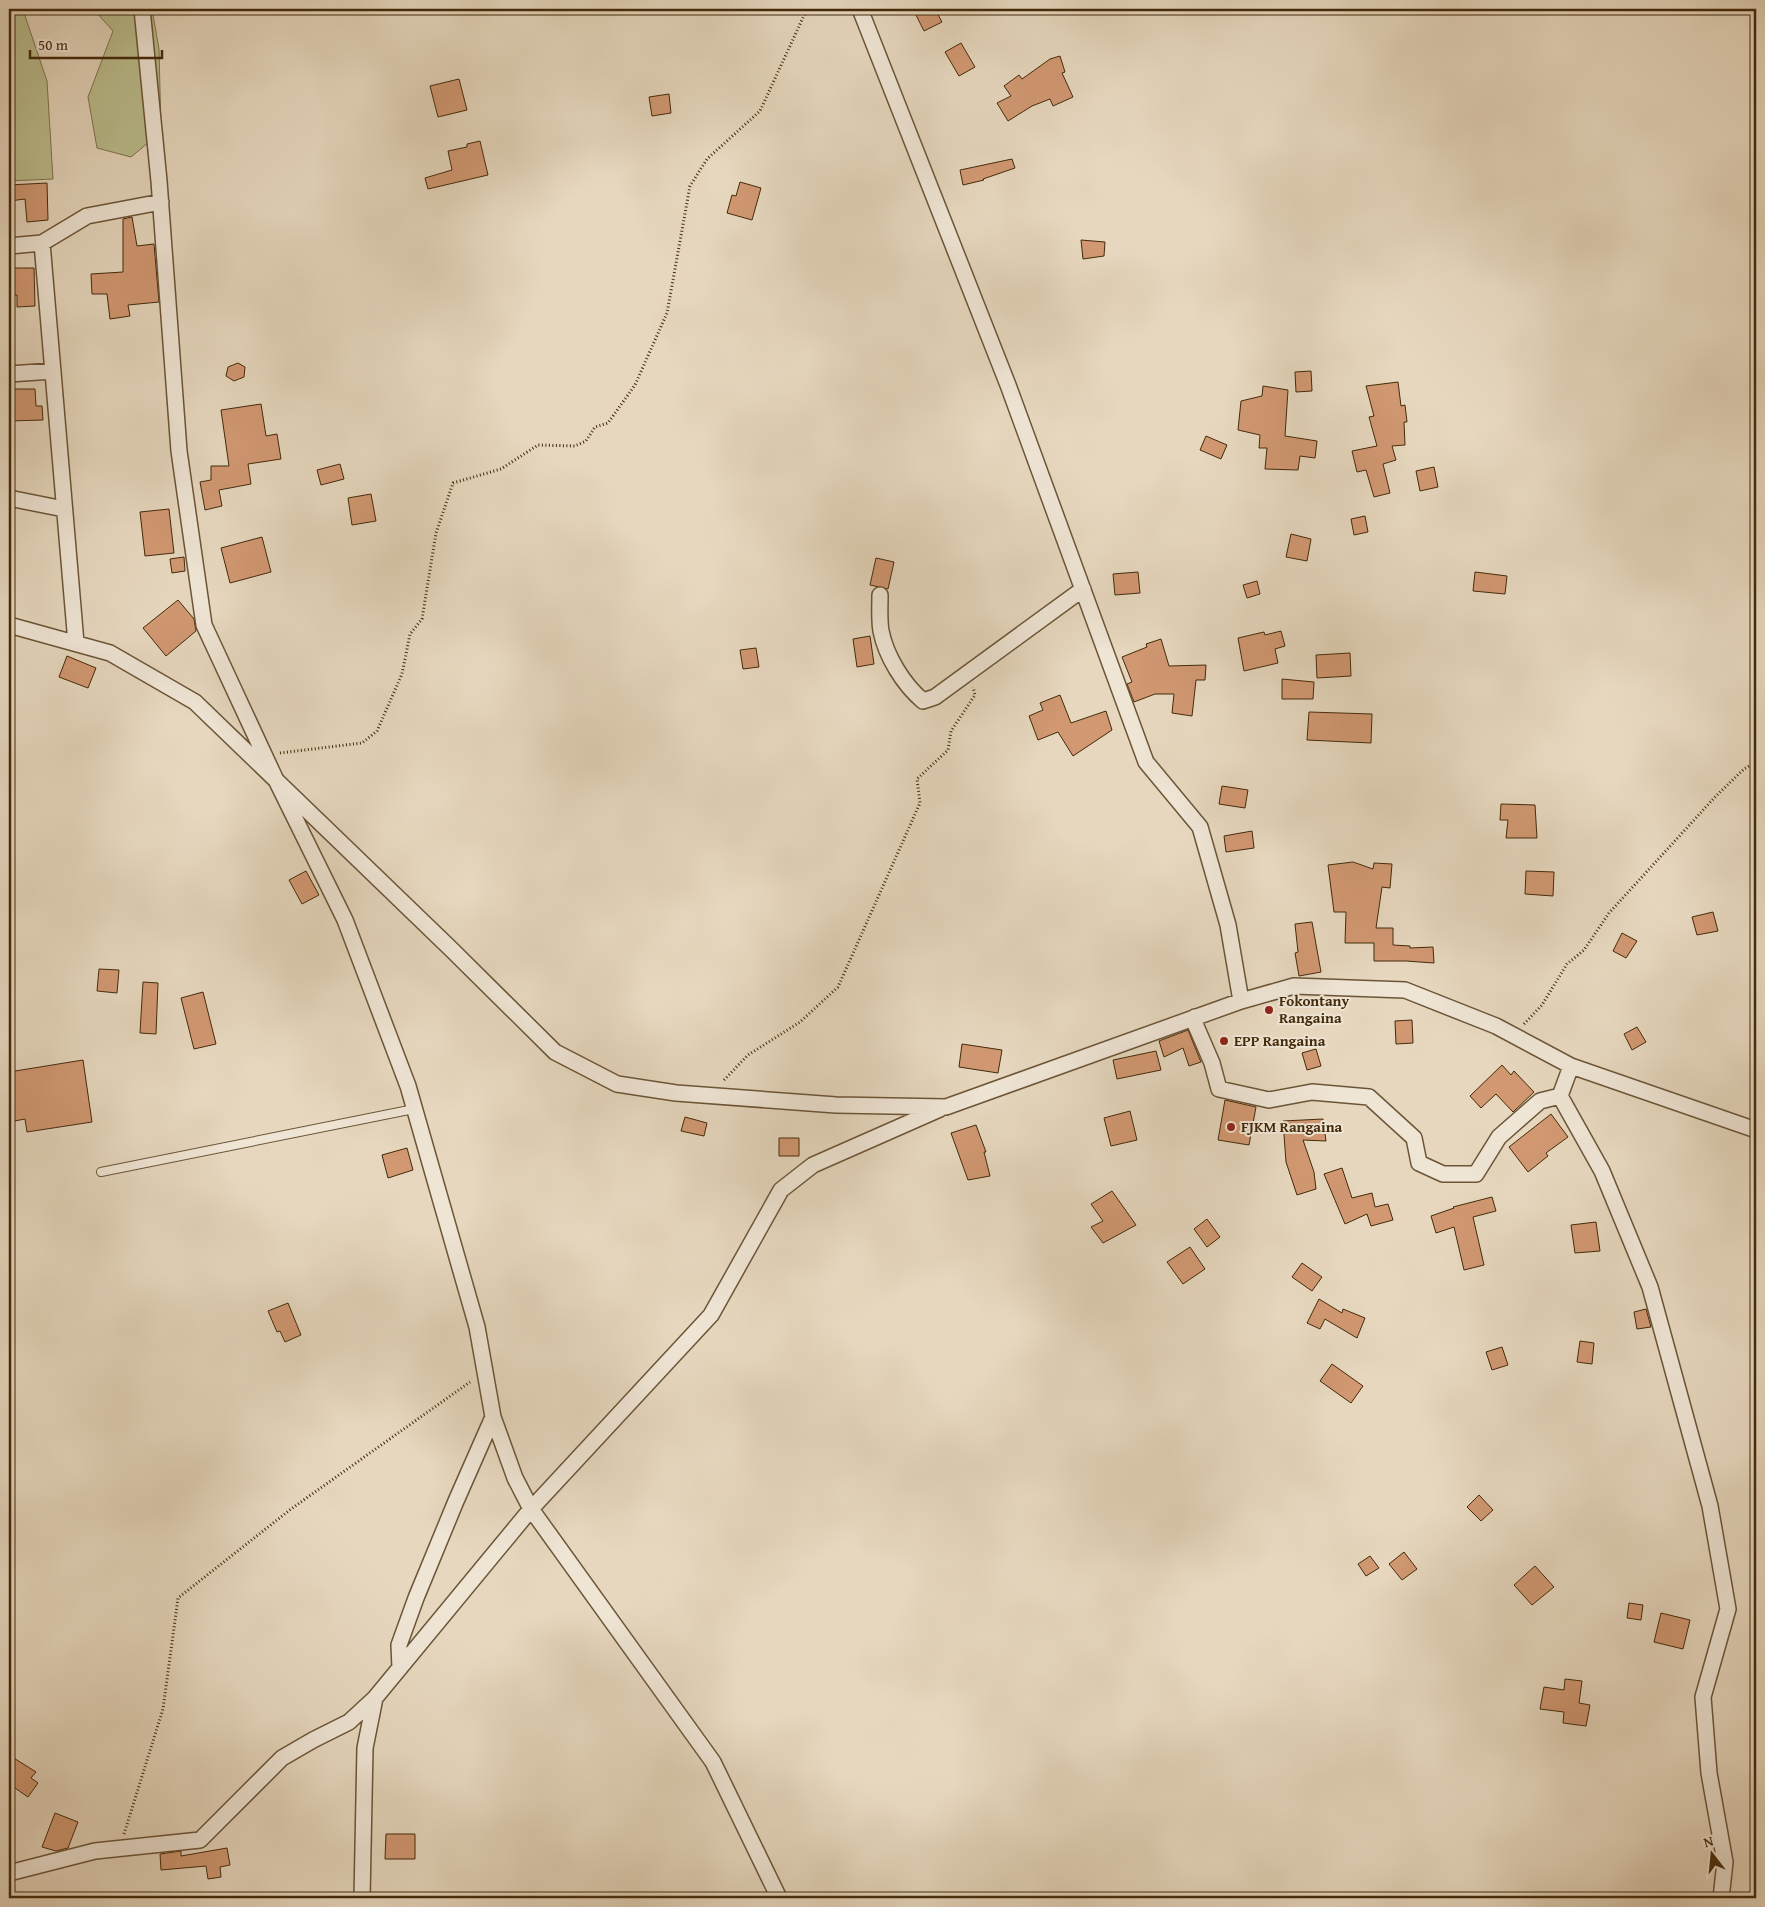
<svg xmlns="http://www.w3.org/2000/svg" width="1765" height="1907" viewBox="0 0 1765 1907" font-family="'Gentium Book Plus',serif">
<rect width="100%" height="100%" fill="#e6d7be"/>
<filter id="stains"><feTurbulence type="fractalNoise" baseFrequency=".004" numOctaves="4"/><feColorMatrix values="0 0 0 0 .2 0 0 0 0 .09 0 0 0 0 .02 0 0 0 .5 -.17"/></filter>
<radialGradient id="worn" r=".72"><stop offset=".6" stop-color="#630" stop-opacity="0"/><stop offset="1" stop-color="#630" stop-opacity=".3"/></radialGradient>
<path fill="#bbbd8e" stroke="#7f744c" d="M 88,9 L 152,9 L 159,49 L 161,132 L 131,157 L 97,148 L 88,97 L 113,31 L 95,11 Z
M 24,13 L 47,81 L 53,179 L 9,181 L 9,16 Z"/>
<path fill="#d19872" stroke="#432a0a" d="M 913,9 L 935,9 L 942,22 L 924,31 Z
M 961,43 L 975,67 L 959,76 L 945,52 Z
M 1060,56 L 1065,72 L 1062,73 L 1073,97 L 1053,106 L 1050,99 L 1032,106 L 1008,121 L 997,103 L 1011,96 L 1004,86 L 1019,75 L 1022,79 L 1050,59 Z
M 459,79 L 467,110 L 438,117 L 430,86 Z
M 669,94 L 671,113 L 652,116 L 649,97 Z
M 480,141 L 488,175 L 428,189 L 425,178 L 452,170 L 448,151 L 467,147 L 467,144 Z
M 1012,159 L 1015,168 L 983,179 L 984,180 L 963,185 L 960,170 Z
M 740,182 L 761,188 L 752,220 L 727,213 L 732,195 L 736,196 Z
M 47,183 L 48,220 L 27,222 L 25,199 L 9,201 L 9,185 Z
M 132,217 L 137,246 L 154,244 L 159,302 L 128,305 L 130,316 L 110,319 L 107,294 L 92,294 L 91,274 L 123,272 L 123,219 Z
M 1081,240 L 1105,242 L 1104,256 L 1083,259 Z
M 10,268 L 34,268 L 35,306 L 17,307 L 17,295 L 11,295 Z
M 238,363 L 245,367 L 244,377 L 234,381 L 226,376 L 228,367 Z
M 1311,371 L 1312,391 L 1296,392 L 1295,372 Z
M 1398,382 L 1401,406 L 1405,405 L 1407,422 L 1404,422 L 1405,445 L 1392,446 L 1396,460 L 1383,464 L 1390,493 L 1374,497 L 1366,470 L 1357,472 L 1352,451 L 1377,446 L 1369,417 L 1374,416 L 1366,386 Z
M 1263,386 L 1288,390 L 1285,436 L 1317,441 L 1315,458 L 1300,456 L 1298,470 L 1265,469 L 1267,448 L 1259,448 L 1260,435 L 1238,430 L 1241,401 L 1262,396 Z
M 9,389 L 35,389 L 36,406 L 42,406 L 43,420 L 9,421 Z
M 261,404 L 266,436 L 277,434 L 281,459 L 248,464 L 251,484 L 219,490 L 222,506 L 205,510 L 200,482 L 211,480 L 211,466 L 229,466 L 221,410 Z
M 1206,436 L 1227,445 L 1221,459 L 1200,450 Z
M 340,464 L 344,479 L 321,485 L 317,470 Z
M 1434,467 L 1438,487 L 1420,491 L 1416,471 Z
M 371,494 L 376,521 L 352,525 L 348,498 Z
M 169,509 L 174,553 L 145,556 L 140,512 Z
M 1365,516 L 1368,532 L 1354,535 L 1351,519 Z
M 1291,534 L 1311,539 L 1307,561 L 1286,557 Z
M 262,537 L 271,572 L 230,583 L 221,548 Z
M 184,557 L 185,571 L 172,573 L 170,559 Z
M 876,558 L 894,562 L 888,589 L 870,585 Z
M 1138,572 L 1140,593 L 1115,595 L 1113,574 Z
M 1475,572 L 1507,576 L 1505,594 L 1473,591 Z
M 1257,581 L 1260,594 L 1247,598 L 1243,585 Z
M 178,600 L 194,619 L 196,631 L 166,656 L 143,628 Z
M 1281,631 L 1285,646 L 1275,649 L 1278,663 L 1244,671 L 1238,638 L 1264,632 L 1265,635 Z
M 870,636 L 874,664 L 857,667 L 853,639 Z
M 1161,639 L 1169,666 L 1206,665 L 1205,680 L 1196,680 L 1192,716 L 1172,713 L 1174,694 L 1155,694 L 1134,702 L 1127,684 L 1132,682 L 1122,657 L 1147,647 L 1146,644 Z
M 756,648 L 759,667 L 743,669 L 740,650 Z
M 1350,653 L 1351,676 L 1317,678 L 1316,655 Z
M 67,656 L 96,668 L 88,688 L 59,677 Z
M 1282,679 L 1314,682 L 1313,699 L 1282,699 Z
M 1060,695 L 1071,723 L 1106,711 L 1112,730 L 1073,756 L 1058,732 L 1038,740 L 1029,716 L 1043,710 L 1040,703 Z
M 1309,712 L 1372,714 L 1371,743 L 1307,740 Z
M 1222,786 L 1248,790 L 1245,808 L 1219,804 Z
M 1501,804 L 1535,805 L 1537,838 L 1506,838 L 1508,820 L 1500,820 Z
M 1252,831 L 1254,848 L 1226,852 L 1224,836 Z
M 1353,862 L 1373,869 L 1374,863 L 1392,864 L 1390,888 L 1382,887 L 1376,928 L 1393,928 L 1393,945 L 1410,946 L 1410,948 L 1433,947 L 1434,963 L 1406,961 L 1374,961 L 1374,943 L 1345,943 L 1346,912 L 1334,912 L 1328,865 Z
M 306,871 L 319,895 L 302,904 L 289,880 Z
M 1526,871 L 1554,872 L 1553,896 L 1525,894 Z
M 1713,912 L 1718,931 L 1697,935 L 1692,917 Z
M 1312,922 L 1321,972 L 1299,976 L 1295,953 L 1298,952 L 1295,924 Z
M 1622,933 L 1637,941 L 1626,958 L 1613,951 Z
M 99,969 L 119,970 L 117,993 L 97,991 Z
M 143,982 L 158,983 L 156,1034 L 140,1033 Z
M 203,992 L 216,1044 L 194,1049 L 181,998 Z
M 1412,1020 L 1413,1043 L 1396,1044 L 1395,1021 Z
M 1637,1027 L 1646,1042 L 1632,1050 L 1624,1034 Z
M 1188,1030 L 1201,1062 L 1189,1066 L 1183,1048 L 1164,1057 L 1159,1041 Z
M 962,1044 L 1002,1050 L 998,1073 L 959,1067 Z
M 1316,1049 L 1321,1066 L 1307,1070 L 1302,1053 Z
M 1156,1051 L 1161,1070 L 1117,1079 L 1113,1060 Z
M 83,1060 L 92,1122 L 27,1132 L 25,1119 L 9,1122 L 9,1072 Z
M 1502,1065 L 1511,1075 L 1514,1071 L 1534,1092 L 1513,1112 L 1496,1094 L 1481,1108 L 1470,1096 Z
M 1225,1100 L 1256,1107 L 1249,1145 L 1218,1140 Z
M 1130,1111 L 1137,1140 L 1111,1146 L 1104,1118 Z
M 1551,1114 L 1568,1137 L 1546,1153 L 1548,1156 L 1528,1172 L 1509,1147 Z
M 685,1117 L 707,1123 L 704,1136 L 681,1131 Z
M 1323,1119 L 1326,1141 L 1303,1140 L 1314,1172 L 1316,1189 L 1297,1195 L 1286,1162 L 1283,1121 Z
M 976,1125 L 986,1152 L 984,1152 L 990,1176 L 968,1180 L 951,1133 Z
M 779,1138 L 799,1138 L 799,1156 L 779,1156 Z
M 407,1148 L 413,1170 L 388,1178 L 382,1155 Z
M 1342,1168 L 1352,1198 L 1372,1193 L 1375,1207 L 1388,1204 L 1393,1220 L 1371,1226 L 1367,1214 L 1345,1224 L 1324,1174 Z
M 1112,1191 L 1136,1225 L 1103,1243 L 1091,1227 L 1103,1221 L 1091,1204 Z
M 1492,1197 L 1496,1211 L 1473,1217 L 1484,1265 L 1464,1270 L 1454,1227 L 1436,1233 L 1431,1216 L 1454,1208 L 1453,1207 Z
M 1207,1219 L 1220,1237 L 1207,1247 L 1194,1229 Z
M 1596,1222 L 1600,1251 L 1575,1253 L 1571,1225 Z
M 1190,1247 L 1205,1269 L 1183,1284 L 1167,1262 Z
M 1302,1263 L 1322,1277 L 1312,1291 L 1292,1277 Z
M 1319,1299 L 1342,1313 L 1343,1309 L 1365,1318 L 1357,1338 L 1325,1319 L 1320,1329 L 1307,1323 Z
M 288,1303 L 301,1335 L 285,1342 L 280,1331 L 277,1332 L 268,1311 Z
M 1646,1309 L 1651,1327 L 1637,1329 L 1634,1312 Z
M 1580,1341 L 1594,1343 L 1592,1364 L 1577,1362 Z
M 1502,1347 L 1508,1365 L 1492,1370 L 1486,1352 Z
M 1332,1364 L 1363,1386 L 1351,1403 L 1320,1381 Z
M 1479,1495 L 1493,1510 L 1481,1521 L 1467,1507 Z
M 1404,1552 L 1417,1569 L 1402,1580 L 1389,1564 Z
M 1370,1556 L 1379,1568 L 1366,1576 L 1358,1564 Z
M 1535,1566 L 1554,1587 L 1532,1605 L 1514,1585 Z
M 1629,1603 L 1643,1605 L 1641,1620 L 1627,1618 Z
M 1661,1613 L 1690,1620 L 1683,1649 L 1654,1642 Z
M 1565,1679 L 1582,1681 L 1579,1703 L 1590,1705 L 1586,1726 L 1563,1723 L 1564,1712 L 1540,1709 L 1544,1687 L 1564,1690 Z
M 9,1755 L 36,1772 L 31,1778 L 38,1783 L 28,1797 L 9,1784 Z
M 55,1813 L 78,1822 L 68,1848 L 56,1851 L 42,1847 Z
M 386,1834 L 415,1834 L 415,1859 L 385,1859 Z
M 227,1848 L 230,1865 L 220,1867 L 221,1877 L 208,1879 L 206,1866 L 161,1870 L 160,1854 L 181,1851 L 181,1856 Z"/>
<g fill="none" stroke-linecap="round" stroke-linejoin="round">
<g stroke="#6c5537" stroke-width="10">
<path id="lane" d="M 101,1172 L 414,1109"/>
</g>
<g stroke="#6c5537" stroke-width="18">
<path id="street" d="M 142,9 L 159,181 L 179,451 L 204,625 L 275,778 L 345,920 L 408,1086 L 477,1327 L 493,1417 L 515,1478 L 531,1509 L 713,1762 L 779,1898
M 860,9 L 1008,385 L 1146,762 L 1200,827 L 1228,925 L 1241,1001
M 42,243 L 87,216 L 161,202
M 9,246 L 42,243 L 76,643
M 9,374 L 53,371
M 9,498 L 64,509
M 880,595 C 880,607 879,619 881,631 C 886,656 903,684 923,701 L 935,697 L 1083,589
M 9,625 L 110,653 L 195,702 L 451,949 L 555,1052 L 617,1084 L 676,1093 L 836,1105 L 946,1107 L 1241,1001 L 1294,986 L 1405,990 L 1496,1026 L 1571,1066 L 1756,1130
M 1195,1017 L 1196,1026 L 1212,1063 L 1219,1089 L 1269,1100 L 1312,1092 L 1369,1097 L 1414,1138 L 1419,1163 L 1443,1174 L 1476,1174 L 1499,1137 L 1540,1101 L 1560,1096
M 1571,1066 L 1560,1096 L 1602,1171 L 1650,1287 L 1710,1506 L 1728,1609 L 1703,1697 L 1709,1773 L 1725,1862 L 1721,1898
M 400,1668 L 399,1645 L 416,1598 L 456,1501 L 493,1417
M 9,1873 L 95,1851 L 200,1840 L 282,1758 L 313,1740 L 349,1722 L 375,1698
M 362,1898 L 365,1748 L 375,1698 L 531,1509 L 711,1315 L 781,1190 L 813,1165 L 940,1109"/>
</g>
<path stroke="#432a0a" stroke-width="3" stroke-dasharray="1 2.5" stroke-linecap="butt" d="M 280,753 L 362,743 L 377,731 L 402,674 L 410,634 L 422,619 L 436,533 L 453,483 L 501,469 L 538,445 L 575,446 L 586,441 L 595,427 L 608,423 L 635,385 L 667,313 L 690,186 L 707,159 L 760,111 L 807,9
M 1524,1024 L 1542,1005 L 1567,964 L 1584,950 L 1609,913 L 1715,797 L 1744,769 L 1756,762
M 724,1080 L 748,1055 L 800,1022 L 838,987 L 920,803 L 917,779 L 948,750 L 951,731 L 975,695 L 973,687
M 124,1834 L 163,1709 L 178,1598 L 291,1509 L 470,1382"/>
<use href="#lane" stroke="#efe5d5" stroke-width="8"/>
<use href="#street" stroke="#efe5d5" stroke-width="15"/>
</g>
<g fill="#8f2418" stroke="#efe5d5" stroke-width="2">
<circle cx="1269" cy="1010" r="5"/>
<circle cx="1224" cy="1041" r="5"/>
<circle cx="1231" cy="1127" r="5"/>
</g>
<g text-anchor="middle" stroke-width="4" stroke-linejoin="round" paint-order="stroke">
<g font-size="15" font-weight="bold" fill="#432a0a" stroke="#efe5d5" text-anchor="start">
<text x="1279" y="1006">Fokontany<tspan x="1279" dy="17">Rangaina</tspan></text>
<text x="1234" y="1046">EPP Rangaina</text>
<text x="1241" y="1132">FJKM Rangaina</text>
</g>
</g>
<rect width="1765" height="1907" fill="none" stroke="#e6d7be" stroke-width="30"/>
<rect x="10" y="10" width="1745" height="1887" fill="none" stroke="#432a0a" stroke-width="2.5"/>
<rect x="15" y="15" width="1735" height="1877" fill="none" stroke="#432a0a"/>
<g transform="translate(1712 1854) rotate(344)" stroke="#efe5d5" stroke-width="4" paint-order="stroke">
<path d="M0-4L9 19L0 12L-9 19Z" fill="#432a0a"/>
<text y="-8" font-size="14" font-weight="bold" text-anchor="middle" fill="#432a0a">N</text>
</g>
<path d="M30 50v8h132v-8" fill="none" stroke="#432a0a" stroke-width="2.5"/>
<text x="38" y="50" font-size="15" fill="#432a0a" stroke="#efe5d5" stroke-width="4" paint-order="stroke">50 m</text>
<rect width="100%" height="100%" filter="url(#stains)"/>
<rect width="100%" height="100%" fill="url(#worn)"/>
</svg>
